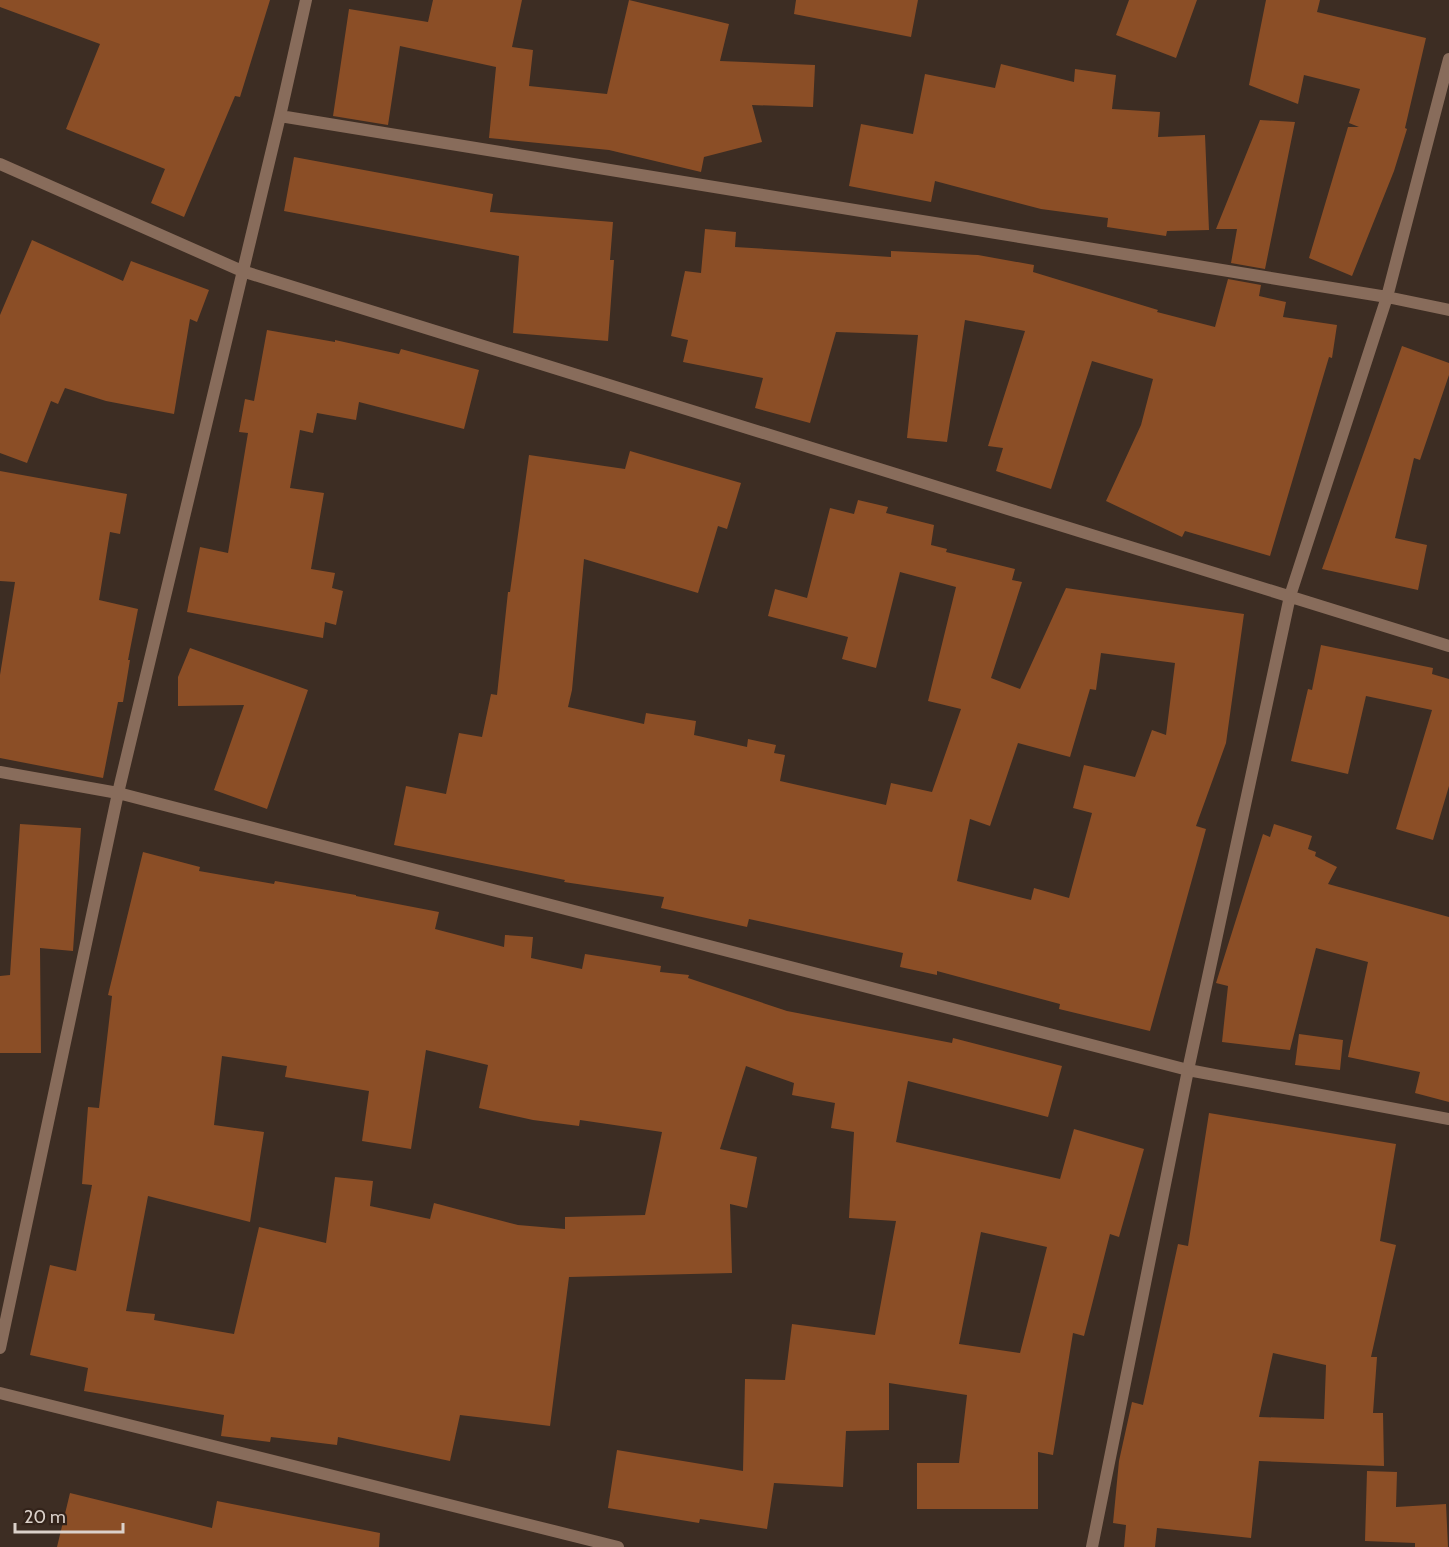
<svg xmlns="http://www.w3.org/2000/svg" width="1449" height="1547" viewBox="0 0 1449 1547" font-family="Cabin,sans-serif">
<rect width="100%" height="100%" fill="#3d2d23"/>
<path fill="#8b4e26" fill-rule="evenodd" d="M 0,0 L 270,0 L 240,97 L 235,96 L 184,217 L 151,203 L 165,169 L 66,129 L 100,44 L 0,7 Z
M 433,0 L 522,0 L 512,47 L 533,50 L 529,86 L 607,94 L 629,0 L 729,24 L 720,61 L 815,65 L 813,107 L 752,105 L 762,142 L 704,157 L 701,172 L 609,150 L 489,138 L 496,67 L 400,46 L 388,125 L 333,116 L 349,9 L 428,22 Z
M 796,0 L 918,0 L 911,37 L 794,14 Z
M 1129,0 L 1197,0 L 1176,58 L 1116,35 Z
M 1266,0 L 1320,0 L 1317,12 L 1426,38 L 1405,128 L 1407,129 L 1394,171 L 1352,276 L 1309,258 L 1348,127 L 1359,127 L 1349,123 L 1360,89 L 1304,75 L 1298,104 L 1249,85 Z
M 1001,64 L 1074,82 L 1075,69 L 1116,75 L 1112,109 L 1160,112 L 1158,137 L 1205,135 L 1209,230 L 1167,231 L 1166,236 L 1107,227 L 1108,218 L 1041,209 L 935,181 L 931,202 L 849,186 L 861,124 L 913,134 L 925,74 L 995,88 Z
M 1260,120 L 1295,122 L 1265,269 L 1231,263 L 1237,229 L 1216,229 Z
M 294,157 L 493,194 L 490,212 L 613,222 L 610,260 L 614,260 L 608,341 L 513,333 L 519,256 L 284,211 Z
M 705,229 L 736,232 L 735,247 L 891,257 L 891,251 L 978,255 L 1034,265 L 1033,272 L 1158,310 L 1157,312 L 1215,327 L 1228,279 L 1261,285 L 1259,296 L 1286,302 L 1283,317 L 1337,325 L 1332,358 L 1329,357 L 1270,556 L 1185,531 L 1182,537 L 1106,501 L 1141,425 L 1153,379 L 1092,361 L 1051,489 L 996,471 L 1003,448 L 988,446 L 1025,331 L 965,320 L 947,442 L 907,438 L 918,335 L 836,332 L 810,423 L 755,408 L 763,378 L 683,362 L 688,340 L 671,336 L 685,271 L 701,273 Z
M 32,240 L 123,281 L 131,261 L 209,290 L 197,322 L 190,319 L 174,414 L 106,401 L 65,388 L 58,404 L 51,401 L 27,463 L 0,453 L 0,315 Z
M 267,330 L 335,342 L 335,340 L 399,354 L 401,349 L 479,370 L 464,429 L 359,402 L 356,420 L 317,413 L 313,433 L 300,430 L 290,488 L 324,493 L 311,569 L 335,573 L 332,588 L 343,591 L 336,625 L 325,622 L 323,638 L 187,612 L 200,547 L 228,553 L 248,433 L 239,432 L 245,399 L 254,401 Z
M 1402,346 L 1449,363 L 1449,375 L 1420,460 L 1414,458 L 1395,538 L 1427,545 L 1418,590 L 1322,569 Z
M 630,451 L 741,483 L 727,529 L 718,526 L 698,593 L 584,559 L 572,690 L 568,707 L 644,724 L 646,713 L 696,721 L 694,735 L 747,747 L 748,739 L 776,745 L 774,753 L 785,755 L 780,781 L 886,805 L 891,783 L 932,792 L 961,709 L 928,701 L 956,587 L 900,572 L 876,668 L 842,659 L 848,637 L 768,616 L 775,589 L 807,598 L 830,508 L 854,514 L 858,500 L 888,507 L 886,513 L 934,525 L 931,545 L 947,549 L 946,552 L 1015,569 L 1012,580 L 1022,582 L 991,678 L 1020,689 L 1066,588 L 1244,614 L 1226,743 L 1196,826 L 1206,829 L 1150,1031 L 1059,1009 L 1060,1004 L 937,971 L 937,975 L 900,967 L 903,953 L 749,919 L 747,927 L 661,908 L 664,897 L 564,882 L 565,880 L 394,845 L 406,786 L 446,794 L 459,733 L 482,737 L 491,694 L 497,695 L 508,592 L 510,592 L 529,455 L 625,469 ZM 1101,653 L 1175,663 L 1166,735 L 1152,730 L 1135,777 L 1084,765 L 1073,808 L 1092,813 L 1069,898 L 1034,888 L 1031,900 L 957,881 L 970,819 L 990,826 L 1018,743 L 1070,757 L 1090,689 L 1096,690 Z
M 0,471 L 127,494 L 120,534 L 110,532 L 99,600 L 138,609 L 128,660 L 130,660 L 123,702 L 118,702 L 103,778 L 0,758 L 0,675 L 15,582 L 0,581 Z
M 1321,645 L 1433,668 L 1432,674 L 1449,679 L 1449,786 L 1433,840 L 1396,829 L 1432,710 L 1366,696 L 1348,774 L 1291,761 L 1308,689 L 1312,690 Z
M 190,648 L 308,690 L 267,809 L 214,790 L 244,705 L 178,706 L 178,677 Z
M 20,824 L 81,828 L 73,951 L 40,948 L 41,1053 L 0,1053 L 0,976 L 10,975 Z
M 1274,824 L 1312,836 L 1308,849 L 1316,852 L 1315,856 L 1337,867 L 1328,884 L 1449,917 L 1449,1102 L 1415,1093 L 1420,1072 L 1348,1057 L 1368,962 L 1316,948 L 1290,1050 L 1222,1042 L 1228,986 L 1216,983 L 1263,834 L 1270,837 Z
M 143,852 L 200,867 L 199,871 L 274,884 L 275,881 L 356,895 L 356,896 L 439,912 L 435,929 L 504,947 L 505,935 L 533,937 L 531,958 L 582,969 L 585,954 L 661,966 L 660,972 L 689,975 L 688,978 L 787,1011 L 952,1043 L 953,1038 L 1062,1066 L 1048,1117 L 908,1081 L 896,1142 L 1060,1179 L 1074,1129 L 1144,1149 L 1119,1237 L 1110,1234 L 1084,1336 L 1073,1333 L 1053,1455 L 1038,1452 L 1038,1509 L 917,1509 L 917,1463 L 959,1463 L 967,1395 L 889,1383 L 889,1430 L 846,1431 L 843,1487 L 774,1483 L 767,1529 L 700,1519 L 699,1523 L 608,1508 L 617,1450 L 743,1471 L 745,1379 L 785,1380 L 792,1324 L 875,1335 L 896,1221 L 849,1218 L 854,1132 L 831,1128 L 835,1103 L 792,1095 L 794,1083 L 746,1066 L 720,1149 L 757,1157 L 747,1208 L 730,1204 L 732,1273 L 569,1277 L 550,1426 L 460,1415 L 450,1461 L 338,1437 L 337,1445 L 271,1437 L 270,1442 L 221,1436 L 224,1415 L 84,1391 L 88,1368 L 30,1355 L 50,1265 L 76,1271 L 92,1185 L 82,1184 L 88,1107 L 99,1108 L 112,996 L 108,995 ZM 426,1050 L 488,1065 L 479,1108 L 533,1120 L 579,1126 L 580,1120 L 662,1132 L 645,1215 L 565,1217 L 565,1229 L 518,1225 L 434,1203 L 430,1219 L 370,1206 L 373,1181 L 335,1177 L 326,1243 L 259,1227 L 234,1334 L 154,1320 L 155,1314 L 126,1311 L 148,1196 L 250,1222 L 264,1132 L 214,1125 L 222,1056 L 287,1066 L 285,1077 L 369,1091 L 362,1141 L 411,1149 ZM 981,1232 L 1047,1247 L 1020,1353 L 959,1344 Z
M 1299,1034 L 1343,1040 L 1340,1070 L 1295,1065 Z
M 1209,1113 L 1396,1144 L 1380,1241 L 1396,1245 L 1371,1357 L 1377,1357 L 1373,1413 L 1383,1413 L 1384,1466 L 1259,1461 L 1251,1538 L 1157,1528 L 1155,1547 L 1124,1547 L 1126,1525 L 1113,1523 L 1119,1461 L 1132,1402 L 1143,1405 L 1178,1244 L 1188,1246 ZM 1273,1353 L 1326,1365 L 1324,1419 L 1259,1417 Z
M 1367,1471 L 1397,1472 L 1396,1507 L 1446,1504 L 1448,1547 L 1415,1547 L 1415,1543 L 1365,1541 Z
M 70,1493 L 212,1528 L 217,1501 L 380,1533 L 379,1547 L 57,1547 Z"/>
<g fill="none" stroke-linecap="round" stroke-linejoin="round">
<path stroke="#886c5b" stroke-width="12" d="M 280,116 L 1387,297 L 1449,310
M 0,164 L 242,271 L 1449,646
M 0,772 L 118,793 L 1188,1070 L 1449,1119
M 0,1348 L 118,793 L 280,116 L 306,0
M 0,1393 L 618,1547
M 1092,1547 L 1188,1070 L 1290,596 L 1387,297 L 1449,59"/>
</g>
<path d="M15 1523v9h108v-9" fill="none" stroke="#dbd1ca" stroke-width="3"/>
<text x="24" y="1523" font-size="18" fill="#dbd1ca" stroke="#33231a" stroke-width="4.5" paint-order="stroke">20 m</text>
</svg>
